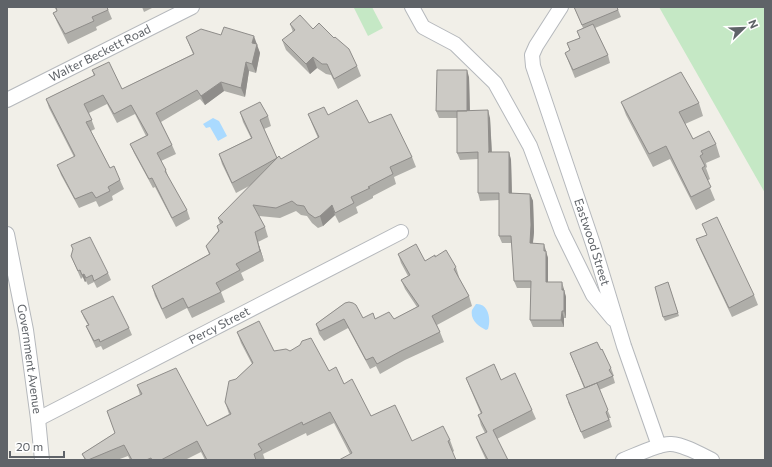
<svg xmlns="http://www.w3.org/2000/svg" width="772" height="467" viewBox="0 0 772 467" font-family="Commissioner,sans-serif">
<rect width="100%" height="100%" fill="#f1efe8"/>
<path fill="#c5e8c5" d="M 356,7 L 372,7 L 383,28 L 368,36 L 354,8 Z
M 659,7 L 765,7 L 765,193 Z"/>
<path fill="#aadaff" d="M 213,118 L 219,121 L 227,136 L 218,141 L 210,127 L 206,128 L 203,124 Z
M 476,304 C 489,303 491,320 488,329 L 486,330 C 478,326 470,320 472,310 Z"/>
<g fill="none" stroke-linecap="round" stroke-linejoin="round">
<g stroke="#b5b8bc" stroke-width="16">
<g id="minor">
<path d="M 412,7 L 423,27 L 455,44 L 495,83 L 530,146 L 562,232 L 593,295 L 613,319"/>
<path id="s1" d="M 561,7 L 536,46 L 532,55 L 533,66 L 594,247 L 624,346 L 659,446"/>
<path id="s2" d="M 7,100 L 192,7"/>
<path id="s3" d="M 7,234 L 26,330 L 38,419 L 42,460"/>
<path id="s4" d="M 38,419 L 401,232"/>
<path d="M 623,460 C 634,456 660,443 671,444 C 685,445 700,454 712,460"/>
</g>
</g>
<use href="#minor" stroke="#fff" stroke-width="14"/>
</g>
<path fill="#afaea9" d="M 54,7 L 107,7 L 112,19 L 96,27 L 97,30 L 68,44 L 57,22 L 53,13 L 57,11 Z
M 142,7 L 154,7 L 144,12 Z
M 574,7 L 617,7 L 621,17 L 595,28 L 608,55 L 610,63 L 575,78 L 565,53 L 570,51 L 567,43 L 580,38 L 577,31 L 583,28 Z
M 290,24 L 313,29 L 357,66 L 361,76 L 338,89 L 331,75 L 326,74 L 317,68 L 310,74 L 286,50 L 282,40 L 293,32 Z
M 186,37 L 258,45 L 257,46 L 260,53 L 256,73 L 249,71 L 245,97 L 224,91 L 205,105 L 200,99 L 161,122 L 172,145 L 176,154 L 161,161 L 166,170 L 169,179 L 187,210 L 190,219 L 176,227 L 155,187 L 153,188 L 134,153 L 130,144 L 146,136 L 135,114 L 117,123 L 107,104 L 89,113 L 95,129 L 91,131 L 110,168 L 120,180 L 124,189 L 112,196 L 113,200 L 99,207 L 96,201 L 79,208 L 61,175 L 57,165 L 74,157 L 49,108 L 46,99 L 94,76 L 92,70 L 122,89 L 193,54 Z
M 469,77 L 470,111 L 490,118 L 492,152 L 509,152 L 511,160 L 512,193 L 530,194 L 533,201 L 534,232 L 533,243 L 546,251 L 546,253 L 548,258 L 548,282 L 564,289 L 564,291 L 566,297 L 566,318 L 564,318 L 564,327 L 533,327 L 530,320 L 531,288 L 517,288 L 514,281 L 512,243 L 502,243 L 499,236 L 499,200 L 480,201 L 478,193 L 478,159 L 460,160 L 457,153 L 457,118 L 439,118 L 436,111 Z
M 621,102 L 699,103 L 703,116 L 685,124 L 693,139 L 716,144 L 720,157 L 706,163 L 707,167 L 706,168 L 710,179 L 707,181 L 715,200 L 696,210 L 670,159 L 653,167 L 626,115 Z
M 240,112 L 268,116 L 271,126 L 264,129 L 277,159 L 281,159 L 318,138 L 312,124 L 308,114 L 328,115 L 369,123 L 412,157 L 416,167 L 394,177 L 396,184 L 373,196 L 373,198 L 356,207 L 358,213 L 339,223 L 335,215 L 323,226 L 318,228 L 312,223 L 307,216 L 301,215 L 296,211 L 280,218 L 259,216 L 265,227 L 268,237 L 258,242 L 264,261 L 241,273 L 244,280 L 221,292 L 225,302 L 192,318 L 187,308 L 166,319 L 155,296 L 152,286 L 209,254 L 206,246 L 218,231 L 220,224 L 218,218 L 251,185 L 236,193 L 222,164 L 219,154 L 251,138 L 243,122 Z
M 707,235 L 754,295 L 758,305 L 732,317 L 700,249 L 696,239 Z
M 71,245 L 108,273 L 111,280 L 97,288 L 94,282 L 88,285 L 86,281 L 85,282 L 83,277 L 81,279 L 71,256 L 73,250 Z
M 398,254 L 425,261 L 435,257 L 456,267 L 459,277 L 459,278 L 469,296 L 472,306 L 437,325 L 440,332 L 444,342 L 405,360 L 380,374 L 376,366 L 370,369 L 348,328 L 324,341 L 319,334 L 316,324 L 345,303 L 363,318 L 375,319 L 394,319 L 417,307 L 405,289 L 401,280 L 408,276 L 401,263 Z
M 668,282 L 679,316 L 665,321 L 663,317 Z
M 81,311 L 129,328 L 132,335 L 103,350 L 101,346 L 96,348 L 89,333 L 86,326 L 88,325 L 84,318 Z
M 237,332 L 274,351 L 329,371 L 344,384 L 371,416 L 412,441 L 450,440 L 454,451 L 453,452 L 350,454 L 334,423 L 307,436 L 306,433 L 263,454 L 265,460 L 205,460 L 201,452 L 185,460 L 130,460 L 128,456 L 117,460 L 85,460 L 82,454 L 115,433 L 107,411 L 140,395 L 137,385 L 207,426 L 229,414 L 225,402 L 236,379 L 252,364 L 241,343 Z
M 601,350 L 611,368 L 614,376 L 613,376 L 615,383 L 599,390 L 611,418 L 609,418 L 612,427 L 584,439 L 568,402 L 584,388 L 570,353 Z
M 466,378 L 501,380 L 532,410 L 536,419 L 497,439 L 508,460 L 486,460 L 480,447 L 476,437 L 485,433 L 481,425 L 478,415 L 481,414 L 470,388 Z"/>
<path fill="#8f8d8a" d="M 254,36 L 260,53 L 256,73 L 252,64 L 252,43 Z
M 313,57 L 317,68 L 310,74 L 306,64 Z
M 246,62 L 249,71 L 245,97 L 241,88 Z
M 467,70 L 469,77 L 470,118 L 467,111 Z
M 221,82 L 224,91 L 205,105 L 201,96 Z
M 488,110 L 490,118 L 492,159 L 489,152 Z
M 509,152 L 511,160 L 512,200 L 509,193 Z
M 530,194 L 533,201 L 534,232 L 532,250 L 530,243 Z
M 332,205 L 335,215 L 323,226 L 320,216 Z
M 255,232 L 258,242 L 264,261 L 260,251 Z
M 544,244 L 548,258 L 548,289 L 546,282 Z
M 84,274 L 86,281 L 85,282 L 82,275 Z
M 562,282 L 566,297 L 566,318 L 564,311 Z
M 562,311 L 564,318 L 564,327 L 561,320 Z"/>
<path fill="#cccac5" stroke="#8f8d8a" d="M 56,7 L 107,7 L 108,10 L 92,17 L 94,21 L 65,34 L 53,13 L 57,11 Z
M 574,7 L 617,7 L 618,10 L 582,25 Z
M 300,15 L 313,29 L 319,23 L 334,38 L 335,37 L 349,49 L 357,66 L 334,79 L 327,64 L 322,64 L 313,57 L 306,64 L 282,40 L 295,30 L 290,24 Z
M 593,24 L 608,55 L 573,70 L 565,53 L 570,50 L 567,43 L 580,38 L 577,31 Z
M 224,27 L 254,36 L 252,43 L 257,44 L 252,64 L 246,62 L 241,88 L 221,82 L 201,96 L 197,90 L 156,113 L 172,145 L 157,153 L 166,170 L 165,171 L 187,210 L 172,218 L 152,178 L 149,179 L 130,144 L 148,135 L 131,105 L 114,114 L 103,95 L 84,104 L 92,120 L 86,122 L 110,168 L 114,166 L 120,180 L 108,187 L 110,191 L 96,198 L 92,192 L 75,199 L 57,165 L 75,156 L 46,99 L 95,75 L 92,70 L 109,62 L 122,89 L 194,54 L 186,37 L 201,29 L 221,35 Z
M 437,70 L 467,70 L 467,111 L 436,111 Z
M 681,72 L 699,103 L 679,112 L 693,139 L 709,131 L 716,144 L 701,151 L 703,154 L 700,156 L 705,166 L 702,168 L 711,187 L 691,197 L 666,146 L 649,154 L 621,102 Z
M 357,100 L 369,123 L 391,114 L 412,157 L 390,167 L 393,174 L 368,187 L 370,188 L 351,197 L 354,203 L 335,213 L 332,205 L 320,216 L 315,218 L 308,213 L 304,206 L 297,205 L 292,201 L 276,208 L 253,205 L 265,227 L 255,232 L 260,251 L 236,264 L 240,270 L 216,283 L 221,292 L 188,308 L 183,298 L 162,309 L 152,286 L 210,254 L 206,246 L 219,231 L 217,226 L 223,222 L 218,218 L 279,156 L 281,159 L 319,137 L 308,114 L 324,107 L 328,115 Z
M 260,102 L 268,116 L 260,120 L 277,158 L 232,183 L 219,154 L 252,138 L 240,112 Z
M 488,110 L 489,152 L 488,152 L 509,152 L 509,193 L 530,194 L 531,225 L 530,243 L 544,244 L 544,251 L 546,251 L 546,282 L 562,282 L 562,290 L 564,290 L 564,311 L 562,311 L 561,320 L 530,320 L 531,281 L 514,281 L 511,236 L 499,236 L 499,193 L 478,193 L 478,152 L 457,153 L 457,111 Z
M 717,217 L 754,295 L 729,308 L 696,239 L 707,235 L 702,224 Z
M 90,237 L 108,273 L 94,281 L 92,275 L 86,278 L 84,274 L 82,275 L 80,270 L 78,271 L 71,256 L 73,249 L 71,245 Z
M 416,244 L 425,261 L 435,255 L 435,257 L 446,250 L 456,267 L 454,269 L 469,296 L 432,316 L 440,332 L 401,351 L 377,364 L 373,357 L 366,360 L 344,319 L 320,331 L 316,324 L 345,303 L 349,302 L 353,303 L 356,305 L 363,318 L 373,313 L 375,319 L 389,312 L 394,319 L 419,306 L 401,280 L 410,275 L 398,254 Z
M 668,282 L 678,313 L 663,317 L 655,287 Z
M 113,296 L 129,328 L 100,342 L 99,339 L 94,341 L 86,326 L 89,325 L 81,311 Z
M 259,321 L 274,351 L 286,349 L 290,351 L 300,345 L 302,341 L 311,338 L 329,371 L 336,367 L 344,384 L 352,379 L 371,416 L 395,405 L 412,441 L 443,426 L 450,440 L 448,441 L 456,460 L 339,460 L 352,453 L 330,412 L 303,425 L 302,422 L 258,444 L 262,450 L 254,454 L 256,460 L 207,460 L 197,441 L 161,460 L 152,460 L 151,458 L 146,460 L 132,460 L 124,445 L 88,460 L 86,460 L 82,454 L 115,433 L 107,411 L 142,394 L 137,385 L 176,368 L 207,426 L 231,414 L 225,402 L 229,381 L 236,379 L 253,363 L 237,332 Z
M 597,342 L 601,350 L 602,349 L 611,368 L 609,370 L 613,376 L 585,388 L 570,353 Z
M 494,364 L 501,380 L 515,373 L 532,410 L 493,430 L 508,460 L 488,460 L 476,437 L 487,432 L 478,415 L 482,413 L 466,378 Z
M 597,383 L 608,410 L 606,412 L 609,420 L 581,432 L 566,395 Z"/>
<g text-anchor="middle" stroke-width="3.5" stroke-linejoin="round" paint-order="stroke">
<g font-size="12" fill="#5f6368" stroke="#fff">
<text dy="4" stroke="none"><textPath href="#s2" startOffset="104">Walter Beckett Road</textPath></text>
<text dy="4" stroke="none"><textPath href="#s1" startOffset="253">Eastwood Street</textPath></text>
<text dy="4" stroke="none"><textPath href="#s4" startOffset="204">Percy Street</textPath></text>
<text dy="4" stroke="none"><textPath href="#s3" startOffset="127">Government Avenue</textPath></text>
</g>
</g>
<rect width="772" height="467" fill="none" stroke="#5f6368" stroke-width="16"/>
<g transform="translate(744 28) rotate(67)" stroke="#ffffff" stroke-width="3" paint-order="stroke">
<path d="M0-3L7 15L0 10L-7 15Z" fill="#5f6368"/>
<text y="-6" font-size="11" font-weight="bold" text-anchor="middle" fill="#5f6368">N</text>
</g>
<path d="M10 451v6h54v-6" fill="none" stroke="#5f6368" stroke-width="2"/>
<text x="16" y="451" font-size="12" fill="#5f6368" stroke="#ffffff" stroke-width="3" paint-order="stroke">20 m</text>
</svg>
